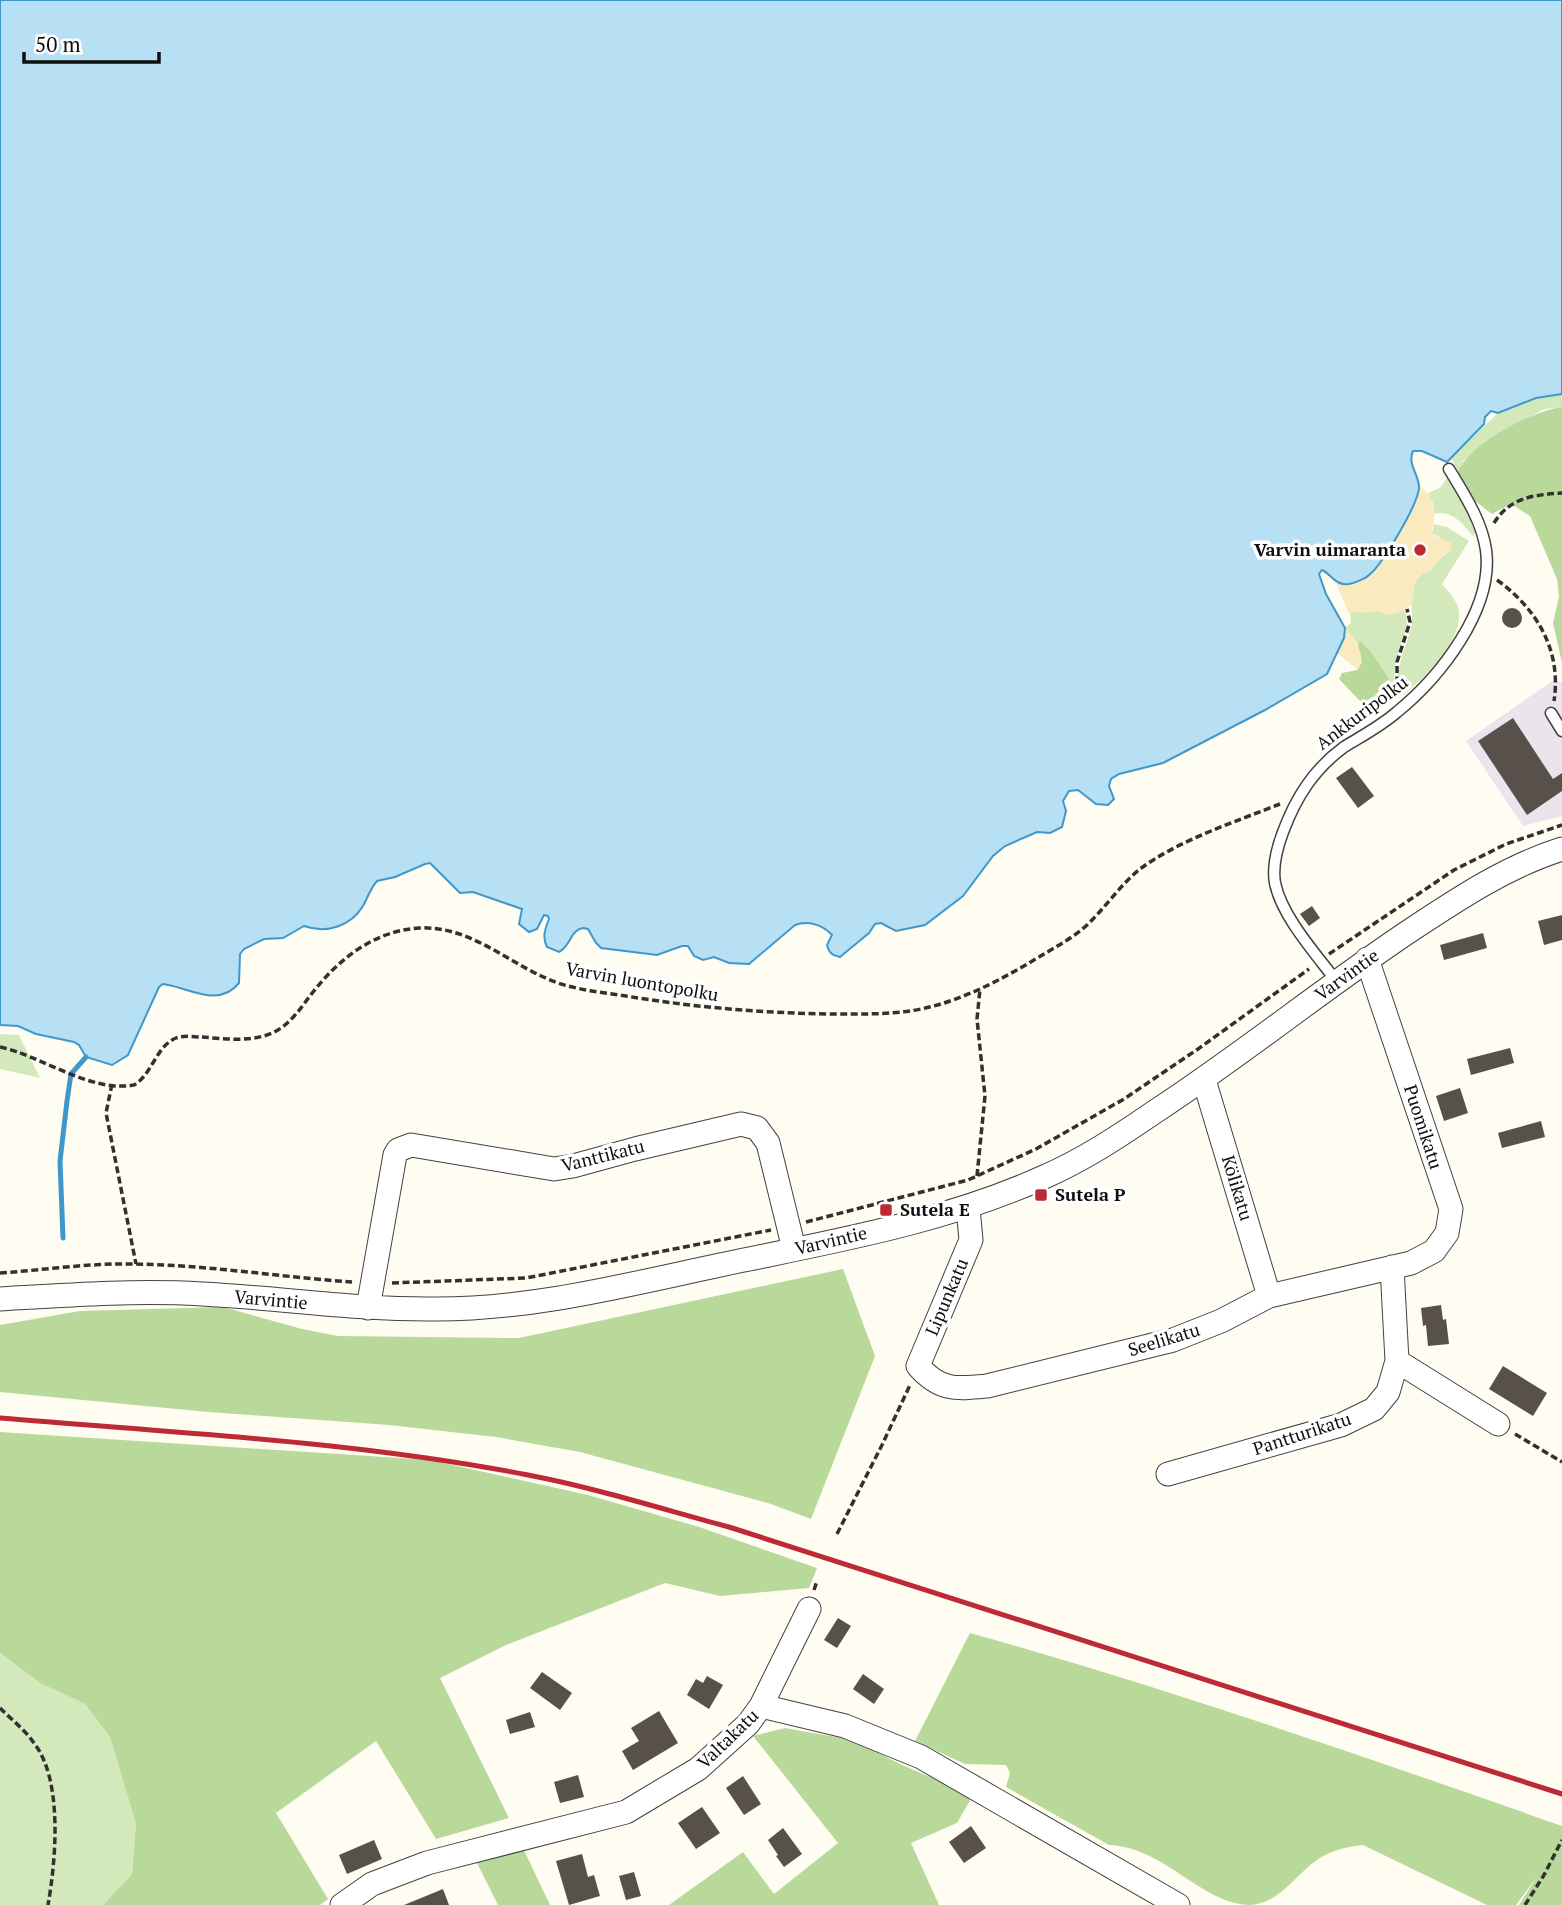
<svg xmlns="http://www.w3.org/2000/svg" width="1562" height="1905" viewBox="0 0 1562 1905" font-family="'PT Serif',serif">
<rect width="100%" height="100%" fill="#fffcf1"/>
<path fill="#ece4ed" d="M 1552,681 L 1562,682 L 1562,816 L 1523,826 L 1466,741 Z"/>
<path fill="#d4e9bb" d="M 1562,394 L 1562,407 L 1544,409 L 1493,438 L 1463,461 L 1458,471 L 1451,458 L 1498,413 L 1536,398 Z
M 1447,478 L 1466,508 L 1475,533 L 1473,536 C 1463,524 1451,509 1434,514 L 1434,505 L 1428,493 L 1440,488 Z
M 1434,524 L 1447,527 L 1469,541 L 1442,584 C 1448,591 1455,598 1458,607 C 1467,637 1425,677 1404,695 C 1387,679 1411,640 1412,622 C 1413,608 1408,592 1417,579 C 1418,577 1446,553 1450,551 L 1440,537 L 1432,534 Z
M 1378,611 L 1386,614 L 1405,611 C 1411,626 1401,641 1397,656 C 1394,665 1395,675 1393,684 L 1371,652 L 1359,642 L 1358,644 L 1345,628 L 1351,623 L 1350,612 Z
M 0,1034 L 19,1035 L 40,1078 L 0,1069 Z
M 0,1653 L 40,1683 L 85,1704 L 110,1737 L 136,1824 L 132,1874 L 103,1905 L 0,1905 Z"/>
<path fill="#b9d99b" d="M 1562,407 L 1562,663 L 1553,623 L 1559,596 L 1557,579 L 1530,516 L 1511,504 L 1492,514 L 1475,501 L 1458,471 C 1471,443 1532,411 1562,407 Z
M 1360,641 L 1371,652 L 1393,684 L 1386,700 L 1370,707 L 1360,701 L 1339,679 L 1342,673 L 1357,670 L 1360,666 L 1358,644 Z
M 843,1269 L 875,1356 L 811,1519 L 771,1504 L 580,1452 L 496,1437 L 389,1425 L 208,1412 L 0,1392 L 0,1325 L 80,1311 L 223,1307 L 302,1329 L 338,1336 L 519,1338 Z
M 0,1432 L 430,1460 L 588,1495 L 699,1527 L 817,1568 L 809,1588 L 720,1596 L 665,1583 L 506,1645 L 440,1678 L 509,1818 L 436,1839 L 376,1741 L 276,1813 L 328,1899 L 320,1905 L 103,1905 L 132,1874 L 136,1824 L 110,1737 L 85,1704 L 40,1683 L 0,1653 Z
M 970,1633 C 1170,1689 1366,1757 1562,1826 L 1562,1905 L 1519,1905 L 1537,1877 L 1516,1905 L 1487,1905 L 1363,1845 C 1346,1847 1331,1850 1317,1860 C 1295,1875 1280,1903 1251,1905 C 1202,1905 1165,1847 1109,1845 L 1006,1787 L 1010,1773 L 1006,1765 L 965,1764 L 915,1741 Z
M 785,1728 L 853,1740 L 902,1765 L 973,1795 L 957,1823 L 911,1843 L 939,1905 L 669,1905 L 743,1852 L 774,1894 L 838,1843 L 753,1736 Z
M 523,1848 L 550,1905 L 498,1905 L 475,1859 Z"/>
<path fill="#f9eabf" d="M 1419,485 C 1438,501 1435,512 1432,534 C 1436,538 1444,538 1451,543 L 1452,549 L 1442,556 L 1430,571 L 1418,576 L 1415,582 L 1412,603 L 1405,611 L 1389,615 L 1378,611 L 1364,613 L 1352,612 L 1349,614 L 1336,583 L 1349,584 L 1386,555 L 1417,500 Z
M 1345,628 C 1355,638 1361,648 1362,663 L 1357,669 L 1337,653 L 1344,638 Z"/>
<path fill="#b7e0f5" stroke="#3f98cb" stroke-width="2" d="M 0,0 L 1562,0 L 1562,394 L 1536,398 L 1498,413 L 1491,411 L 1485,417 L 1484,424 L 1447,462 L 1422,451 L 1413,451 C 1407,464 1419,475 1419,487 C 1419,503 1382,565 1369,575 C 1365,579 1354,583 1349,584 C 1336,586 1332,575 1322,570 L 1319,574 L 1326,594 L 1345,628 L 1344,638 L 1327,674 L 1265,710 L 1163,763 L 1119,774 L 1111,779 L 1109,786 L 1114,799 L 1108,805 L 1096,804 L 1078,790 L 1069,791 L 1063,801 L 1066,811 L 1062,827 L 1050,833 L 1037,832 L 1005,846 L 993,856 L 963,896 L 925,925 L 896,931 L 881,923 L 875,924 L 869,933 L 840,957 C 832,955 829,953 827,945 L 832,935 C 823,925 808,920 795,925 L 749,964 L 729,963 L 714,957 L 703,960 L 694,956 L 688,946 L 682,946 L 657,955 L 601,948 L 596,943 L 588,929 L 583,928 C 570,930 571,946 559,952 L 547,947 C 542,937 545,929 549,919 L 548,916 L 544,915 L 537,929 L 529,932 L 519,924 L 522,909 L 473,892 L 460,893 L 430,863 L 425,864 L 395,877 L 377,881 C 370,889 368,897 363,906 C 351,926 327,934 304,926 L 283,938 L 264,939 L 244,949 L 240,954 L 239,983 C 218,1009 188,987 163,984 L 159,987 L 128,1055 L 112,1065 L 86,1057 L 79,1045 L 74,1042 L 36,1034 L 18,1026 L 0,1025 Z"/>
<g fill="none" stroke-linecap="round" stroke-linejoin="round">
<path stroke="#3f98cb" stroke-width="5" d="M 63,1238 L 60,1161 L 67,1101 L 71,1074 L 86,1057"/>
</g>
<path fill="#58504b" d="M1502 618a10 10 0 1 1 20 0a10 10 0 1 1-20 0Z
M 1513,718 L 1553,779 L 1562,773 L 1562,791 L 1527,815 L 1478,741 Z
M 1352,767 L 1374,796 L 1358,808 L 1336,778 Z
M 1312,906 L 1320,918 L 1309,926 L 1300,914 Z
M 1562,915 L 1562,940 L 1544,945 L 1538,921 Z
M 1483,933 L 1487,948 L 1444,960 L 1440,945 Z
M 1510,1048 L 1514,1063 L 1471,1075 L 1467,1059 Z
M 1460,1088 L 1468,1113 L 1444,1121 L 1436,1096 Z
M 1541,1121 L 1545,1137 L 1502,1148 L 1498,1133 Z
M 1441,1305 L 1443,1320 L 1446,1319 L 1449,1344 L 1428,1346 L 1426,1325 L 1423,1326 L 1421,1308 Z
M 1503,1366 L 1547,1393 L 1533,1416 L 1489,1389 Z
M 838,1618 L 851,1626 L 837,1648 L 824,1640 Z
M 542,1672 L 572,1693 L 560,1710 L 530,1688 Z
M 863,1674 L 884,1689 L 874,1704 L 853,1689 Z
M 707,1676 L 723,1685 L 709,1709 L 687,1695 L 696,1679 L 703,1683 Z
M 659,1711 L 678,1743 L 633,1770 L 622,1751 L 639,1741 L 631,1728 Z
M 530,1712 L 535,1727 L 510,1734 L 506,1720 Z
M 578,1775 L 584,1797 L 560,1803 L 554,1782 Z
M 743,1776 L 761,1804 L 744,1815 L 726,1788 Z
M 702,1807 L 720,1833 L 696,1849 L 678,1823 Z
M 971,1826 L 986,1848 L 964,1863 L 949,1842 Z
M 783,1828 L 802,1854 L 784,1867 L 776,1856 L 778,1855 L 768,1840 Z
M 374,1840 L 382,1859 L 347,1874 L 339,1855 Z
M 582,1854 L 588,1877 L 594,1875 L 600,1896 L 569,1905 L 556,1861 Z
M 634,1872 L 641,1896 L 626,1900 L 619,1876 Z
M 443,1889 L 449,1905 L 404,1905 Z"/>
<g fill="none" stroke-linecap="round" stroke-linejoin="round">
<g stroke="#424242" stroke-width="13">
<path id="service" d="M 1551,713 L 1562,731
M 1337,982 C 1316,954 1282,917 1275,883 C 1272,866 1277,848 1283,832 C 1296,797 1314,769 1344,747 C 1362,736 1381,726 1397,712 C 1440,677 1494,609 1486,550 C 1482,521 1464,494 1449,469"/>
</g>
<g stroke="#424242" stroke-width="25">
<path id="minor" d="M 1204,1080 L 1269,1296
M 968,1208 L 971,1240 L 918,1366 C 940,1391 956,1389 987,1386 L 1173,1340 L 1221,1321 L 1269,1296 L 1411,1263 L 1434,1251 L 1447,1233 L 1451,1209 L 1367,959
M 0,1299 C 67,1295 135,1290 202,1294 C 281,1298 358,1310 437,1309 C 533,1309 626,1285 720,1265 C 829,1242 942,1223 1044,1177 C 1083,1160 1118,1137 1153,1113 C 1242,1055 1325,987 1414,928 C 1461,897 1508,866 1562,849
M 368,1308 L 395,1155 L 398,1150 L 411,1145 L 554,1169 L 573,1166 L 635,1149 L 741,1124 L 757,1128 L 768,1143 L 794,1249
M 1397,1361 L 1498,1424
M 1168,1474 L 1341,1425 L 1374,1409 L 1388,1392 L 1397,1361 L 1392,1267
M 761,1706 L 809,1609
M 342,1905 L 372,1884 L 427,1863 L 626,1812 L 698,1769 L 748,1724 L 761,1706 L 845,1726 L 921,1757 L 1178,1905"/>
</g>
<path stroke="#313131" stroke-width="3.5" stroke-dasharray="7 3.5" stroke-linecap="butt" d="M 1494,523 C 1510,497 1534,495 1562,493
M 1497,580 C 1536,608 1562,650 1554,701
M 1397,694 L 1397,662 L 1410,622 L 1407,609
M 1329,954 L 1454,870 L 1506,844 L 1562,825
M 0,1047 C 42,1056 90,1093 134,1085 C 152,1075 156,1046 176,1038 C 184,1035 194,1037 202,1037 C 226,1039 256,1043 278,1030 C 293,1021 302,1006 313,992 C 340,958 374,931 419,928 C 476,925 517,973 568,986 C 591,992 615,994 638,998 C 704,1008 764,1013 831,1014 C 861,1014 891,1015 921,1009 C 965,1000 1006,977 1044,954 C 1059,945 1074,937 1087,925 C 1106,907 1120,885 1140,869 C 1177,841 1237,821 1280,804
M 112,1084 L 106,1113 L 136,1264
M 977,1176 L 985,1096 L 977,1019 L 980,989
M 806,1222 L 968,1180 L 1036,1149 L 1124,1099 L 1198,1049 L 1309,969
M 0,1273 C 44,1270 89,1263 134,1264 C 207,1265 280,1277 352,1282
M 392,1283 L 526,1278 L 771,1230
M 1515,1434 L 1562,1462
M 837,1534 L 882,1445 L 910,1385
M 814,1590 L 817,1581
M 0,1708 C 11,1719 25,1730 34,1743 C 63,1780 56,1860 48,1905
M 1525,1905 L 1544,1875 L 1562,1840"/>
<use href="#service" stroke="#fff" stroke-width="10"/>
<use href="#minor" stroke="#fff" stroke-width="23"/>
<path stroke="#bd2935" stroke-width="5" d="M 0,1418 C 176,1433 354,1441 528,1475 C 596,1488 662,1509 729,1527 L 1562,1794"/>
</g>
<g fill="#bd2935" stroke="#fff" stroke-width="2.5">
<circle cx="1420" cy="550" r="7"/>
<rect x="1034" y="1188" width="14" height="14" rx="3.5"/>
<rect x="879" y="1203" width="14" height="14" rx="3.5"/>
</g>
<g text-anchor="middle" stroke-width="7" stroke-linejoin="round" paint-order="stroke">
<g font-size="18" font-weight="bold" fill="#0f0f0f" stroke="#fff" text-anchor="start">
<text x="1406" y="556" text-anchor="end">Varvin uimaranta</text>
<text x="1055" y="1201">Sutela P</text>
<text x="900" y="1216">Sutela E</text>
</g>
<g font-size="18" fill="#0f0f0f" stroke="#fff">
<text transform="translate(1362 713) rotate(-37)" y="6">Ankkuripolku</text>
<text transform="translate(1347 975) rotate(-36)" y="6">Varvintie</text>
<text transform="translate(642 982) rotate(10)" y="6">Varvin luontopolku</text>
<text transform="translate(1423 1127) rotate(72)" y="6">Puomikatu</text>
<text transform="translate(603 1156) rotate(-14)" y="6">Vanttikatu</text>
<text transform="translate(1237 1188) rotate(73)" y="6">Kölikatu</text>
<text transform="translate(831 1241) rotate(-13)" y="6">Varvintie</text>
<text transform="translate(947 1297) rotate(-67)" y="6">Lipunkatu</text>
<text transform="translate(271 1300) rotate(5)" y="6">Varvintie</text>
<text transform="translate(1164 1340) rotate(-17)" y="6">Seelikatu</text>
<text transform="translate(1302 1434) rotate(-18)" y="6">Pantturikatu</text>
<text transform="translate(728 1739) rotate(-44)" y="6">Valtakatu</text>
</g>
</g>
<path d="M24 52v10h135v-10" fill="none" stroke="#0f0f0f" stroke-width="3.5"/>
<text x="35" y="52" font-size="21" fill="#0f0f0f" stroke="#ffffff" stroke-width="5" paint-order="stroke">50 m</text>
</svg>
